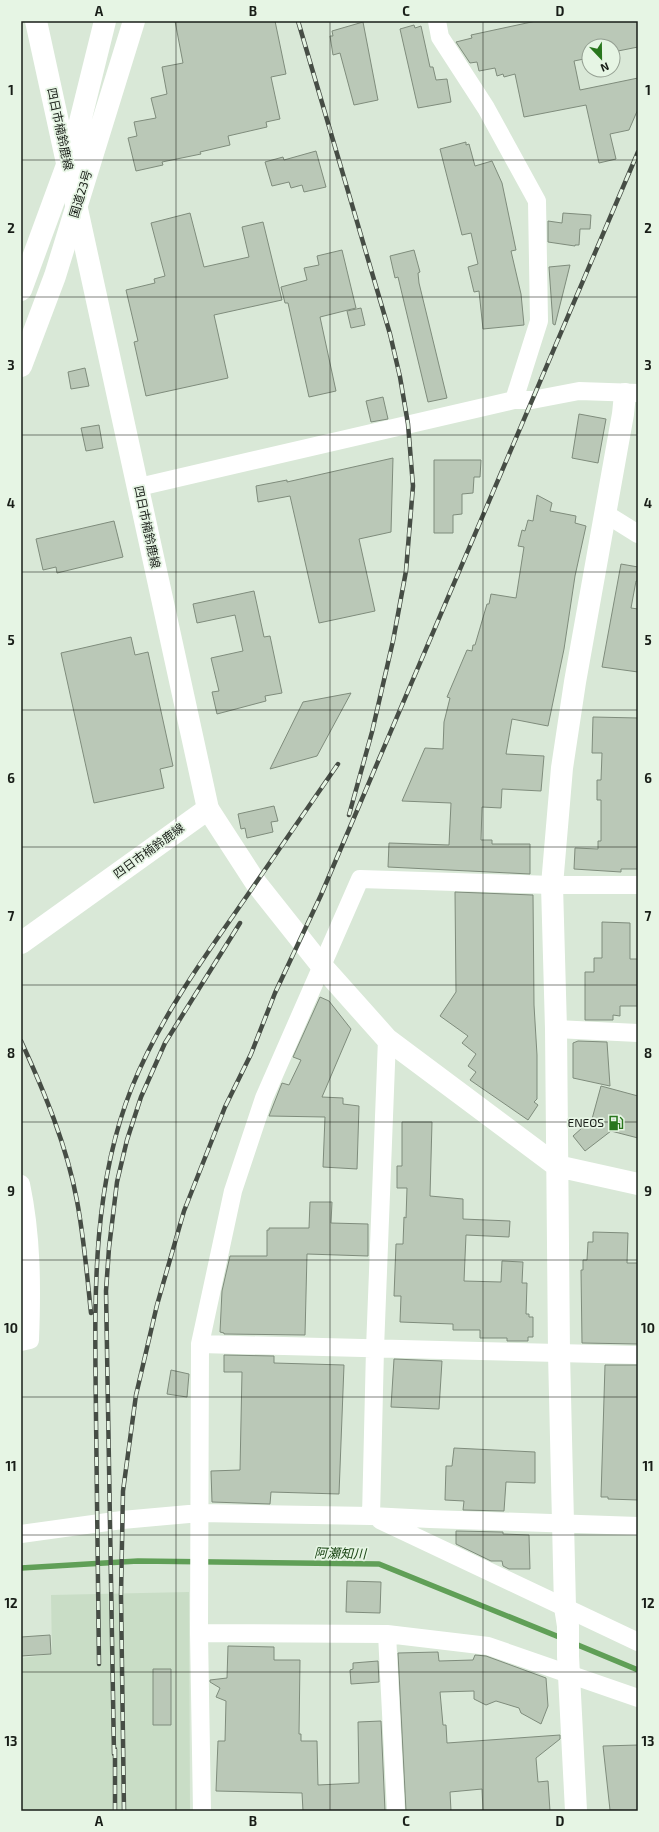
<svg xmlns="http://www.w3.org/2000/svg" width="659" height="1832" viewBox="0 0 659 1832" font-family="'Exo 2','Noto Sans JP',sans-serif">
<rect width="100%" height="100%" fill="#d9e8d7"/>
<path fill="#c9ddc6" d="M 189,1592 L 190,1811 L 21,1811 L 21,1658 L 52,1654 L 51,1595 Z"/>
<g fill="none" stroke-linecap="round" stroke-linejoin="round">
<path stroke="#609f57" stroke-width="5.5" d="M 21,1568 L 138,1561 L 379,1564 L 564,1639
M 573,1643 L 638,1670"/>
</g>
<path fill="#bac8b7" stroke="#7f8c7c" d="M 175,21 L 275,21 L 286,74 L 271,77 L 280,119 L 266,122 L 267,127 L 228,136 L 230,145 L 200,152 L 201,154 L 162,162 L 163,165 L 136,171 L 128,138 L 137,136 L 134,122 L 156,118 L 151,98 L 167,94 L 162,67 L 183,63 Z
M 536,21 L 638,21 L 638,47 L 613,52 L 613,46 L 589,46 L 589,58 L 574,61 L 580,90 L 638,78 L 638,109 L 629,130 L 610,134 L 616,159 L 599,163 L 586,105 L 524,117 L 515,74 L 504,77 L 503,74 L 497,76 L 495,68 L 479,71 L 477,62 L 470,63 L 456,42 L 472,38 L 471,35 Z
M 363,22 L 378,100 L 354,105 L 340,53 L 333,55 L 330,36 L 333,36 L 332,31 Z
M 414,25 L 415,28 L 421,26 L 430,67 L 433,67 L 436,80 L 447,79 L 451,102 L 418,108 L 400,29 Z
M 466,142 L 466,145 L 469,144 L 475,166 L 492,161 L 502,183 L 516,250 L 511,251 L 521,294 L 524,325 L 483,329 L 479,291 L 474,292 L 468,267 L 478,264 L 471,233 L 462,235 L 440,149 Z
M 316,151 L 326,187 L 304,192 L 302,185 L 291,188 L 289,182 L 272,186 L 265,162 L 283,157 L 284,160 Z
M 190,213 L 204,267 L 249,257 L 242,227 L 263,222 L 282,300 L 214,315 L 228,378 L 146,396 L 134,342 L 138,341 L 126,290 L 155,283 L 154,279 L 165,276 L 151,223 Z
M 563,213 L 591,215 L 590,229 L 580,229 L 579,245 L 575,245 L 575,246 L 548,242 L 548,221 L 562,223 Z
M 342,250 L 356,308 L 320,317 L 336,391 L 309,397 L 288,303 L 285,303 L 281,287 L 307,280 L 304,268 L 319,265 L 317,256 Z
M 414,250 L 420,272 L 418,273 L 419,283 L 447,398 L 428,402 L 398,277 L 395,278 L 390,256 Z
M 570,265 L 555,325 L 553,324 L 549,267 Z
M 361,308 L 365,325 L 351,328 L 347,311 Z
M 85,368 L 89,386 L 71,389 L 68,372 Z
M 383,397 L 388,419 L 371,422 L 366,401 Z
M 579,414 L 606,419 L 598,463 L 572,458 Z
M 99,425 L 103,448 L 86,451 L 81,428 Z
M 393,458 L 391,532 L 359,539 L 375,611 L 319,623 L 290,496 L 258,502 L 256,486 L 287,480 L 287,482 Z
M 434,460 L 481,460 L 480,477 L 474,477 L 473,493 L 462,494 L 462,514 L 453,515 L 453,533 L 434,533 Z
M 537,495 L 552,503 L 550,511 L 576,516 L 575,523 L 586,526 L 575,576 L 564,649 L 548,726 L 512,719 L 506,754 L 544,756 L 541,791 L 502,789 L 501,808 L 482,807 L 481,840 L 492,840 L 492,844 L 530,844 L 530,874 L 388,867 L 389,843 L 449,845 L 451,803 L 402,801 L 425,748 L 443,749 L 444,722 L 450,698 L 447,697 L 467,650 L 472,651 L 473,645 L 475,645 L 487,604 L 489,604 L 491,594 L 516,598 L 524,547 L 518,546 L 522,530 L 525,531 L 528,520 L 533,521 Z
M 114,521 L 123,557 L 57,573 L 56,567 L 43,570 L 36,539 Z
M 621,564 L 638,567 L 638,581 L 636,581 L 631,608 L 638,609 L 638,672 L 602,667 Z
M 254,591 L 264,637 L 270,636 L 282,693 L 265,696 L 266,701 L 217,714 L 212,692 L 219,691 L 211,658 L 243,651 L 235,615 L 197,623 L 193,604 Z
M 131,637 L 135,655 L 148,652 L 173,766 L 160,769 L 164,788 L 94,803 L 61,653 Z
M 351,693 L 317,756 L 270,769 L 303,702 Z
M 593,717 L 638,718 L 638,869 L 621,869 L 621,872 L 574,869 L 575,848 L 598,849 L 598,841 L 601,841 L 601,800 L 597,800 L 597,780 L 601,780 L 602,753 L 592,753 Z
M 274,806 L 278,821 L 271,822 L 273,832 L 247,838 L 245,828 L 241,829 L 238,814 Z
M 455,892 L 533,895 L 534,1005 L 537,1055 L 537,1099 L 534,1102 L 538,1105 L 528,1120 L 470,1080 L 476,1072 L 468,1066 L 476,1054 L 462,1043 L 468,1036 L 440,1016 L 456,992 Z
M 602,922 L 630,923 L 630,959 L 638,959 L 638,1006 L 620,1006 L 620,1016 L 613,1015 L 613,1020 L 585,1020 L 585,972 L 594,972 L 594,958 L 602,958 Z
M 320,997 L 329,1001 L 351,1029 L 322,1097 L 343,1098 L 343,1104 L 359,1106 L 357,1169 L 323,1167 L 325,1117 L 269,1116 L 282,1083 L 289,1085 L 301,1060 L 293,1057 Z
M 578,1041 L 607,1042 L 610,1086 L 573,1078 L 573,1043 Z
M 601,1086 L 638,1096 L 638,1138 L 611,1131 L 585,1151 L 573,1136 L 592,1119 Z
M 402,1122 L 432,1122 L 430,1196 L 463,1199 L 463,1219 L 510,1221 L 509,1237 L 466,1235 L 464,1281 L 501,1282 L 502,1261 L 523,1262 L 522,1283 L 527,1283 L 526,1314 L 529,1314 L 529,1317 L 533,1317 L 533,1337 L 528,1337 L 528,1341 L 507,1341 L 507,1338 L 480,1338 L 480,1330 L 453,1330 L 453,1324 L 400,1322 L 401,1296 L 394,1296 L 396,1244 L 403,1244 L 404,1217 L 406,1218 L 407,1188 L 397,1188 L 397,1166 L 402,1166 Z
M 310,1202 L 332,1202 L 331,1223 L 368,1224 L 368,1256 L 307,1254 L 305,1335 L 224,1334 L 224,1333 L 220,1332 L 222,1291 L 230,1256 L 267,1256 L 267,1230 L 269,1230 L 269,1228 L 309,1228 Z
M 593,1232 L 628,1233 L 627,1263 L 638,1263 L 638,1344 L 582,1343 L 581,1270 L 583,1270 L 583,1260 L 587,1260 L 588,1242 L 593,1242 Z
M 224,1355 L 274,1356 L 274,1363 L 344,1365 L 339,1494 L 271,1492 L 270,1504 L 212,1502 L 211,1471 L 240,1470 L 242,1372 L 224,1372 Z
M 394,1359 L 442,1361 L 439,1409 L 391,1407 Z
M 605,1365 L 638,1365 L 638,1500 L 608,1499 L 608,1497 L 601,1497 Z
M 171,1370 L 189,1374 L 187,1397 L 167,1394 Z
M 454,1448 L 535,1452 L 535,1483 L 506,1482 L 504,1511 L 463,1510 L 464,1501 L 445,1500 L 446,1466 L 452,1466 Z
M 456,1531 L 503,1532 L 503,1534 L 529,1535 L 530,1569 L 509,1569 L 503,1566 L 502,1561 L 491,1561 L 456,1544 Z
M 347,1581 L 381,1582 L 380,1613 L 346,1612 Z
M 50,1635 L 51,1654 L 21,1656 L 21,1637 Z
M 228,1646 L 274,1647 L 274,1660 L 300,1660 L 299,1734 L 301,1734 L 301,1741 L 317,1741 L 318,1785 L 359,1783 L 358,1722 L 381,1721 L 385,1811 L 303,1811 L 302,1793 L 216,1791 L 218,1741 L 225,1741 L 226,1701 L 216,1697 L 220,1688 L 210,1682 L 210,1680 L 227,1678 Z
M 438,1652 L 439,1661 L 473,1660 L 475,1655 L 486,1656 L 546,1678 L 548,1706 L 541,1724 L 521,1713 L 519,1708 L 496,1701 L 486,1705 L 474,1699 L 474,1691 L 440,1692 L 443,1725 L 446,1725 L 447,1743 L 560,1735 L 560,1739 L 536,1758 L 538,1782 L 548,1781 L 550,1811 L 483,1811 L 482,1789 L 450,1792 L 451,1811 L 406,1811 L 398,1653 Z
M 378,1661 L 379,1682 L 351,1684 L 350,1670 L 353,1669 L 353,1663 Z
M 153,1669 L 171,1669 L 171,1725 L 153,1725 Z
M 638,1745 L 638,1811 L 610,1810 L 603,1746 Z"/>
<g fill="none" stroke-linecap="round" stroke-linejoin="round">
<path stroke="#fff" stroke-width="18" d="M 437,21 L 440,37 L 486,108 L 537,201 L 539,321 L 514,400
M 139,487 L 514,400 L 532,400 L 579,391 L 638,393
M 606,514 L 638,534
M 556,1029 L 638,1033
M 21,1184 C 32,1236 32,1288 30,1340 L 21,1342
M 200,1344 L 638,1355
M 371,1516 L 375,1349 L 387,1039
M 380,1520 L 638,1642
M 21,1534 L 122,1520 L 200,1513 L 371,1516 L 430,1519 L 638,1526
M 199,1633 L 387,1634 L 488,1646 L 638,1698
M 387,1634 L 396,1811
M 202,1811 L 199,1633 L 200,1344 L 233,1191 L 264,1098 L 360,879 L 552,885 L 638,885"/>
<path stroke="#fff" stroke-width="22" d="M 208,809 L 256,883 L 321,965 L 387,1039 L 557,1166 L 638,1184
M 576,1811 L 568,1656 L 568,1626 L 565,1607 L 559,1353 L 556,1029 L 552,885 L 562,768 L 575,682 L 623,414 L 625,394"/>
<path stroke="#fff" stroke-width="22" d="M 21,943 L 208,809 L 36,21"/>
<path stroke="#fff" stroke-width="22" d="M 21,290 L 74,146 L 105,21
M 21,366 L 55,276 L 134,21"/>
<g stroke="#464d45" stroke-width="4.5">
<path id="rail" d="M 298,21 L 390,334 L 400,377 L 408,424 L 413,486 L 406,571 L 393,641 L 372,732 L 349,815
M 21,1041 C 44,1091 67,1146 77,1201 C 84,1238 87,1275 91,1313
M 99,1664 C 98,1582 97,1499 96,1417 C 95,1307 90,1191 132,1087 C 157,1025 195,970 233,916 C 268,866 303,815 338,764
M 115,1749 L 115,1811
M 114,1754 L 106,1291 L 109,1248 L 117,1182 L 127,1140 L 141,1097 L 165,1043 L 240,923
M 124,1811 L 121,1595 L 123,1491 L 136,1395 L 157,1305 L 184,1211 L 225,1107 L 251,1054 L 275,993 L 321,895 L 638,152"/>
</g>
<use href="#rail" stroke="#e6f5e4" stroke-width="3" stroke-dasharray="9" stroke-linecap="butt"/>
</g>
<path fill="none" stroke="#191e18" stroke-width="1" stroke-opacity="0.55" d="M 176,21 L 176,1811M 330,21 L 330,1811M 483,21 L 483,1811M 21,160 L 638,160M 21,297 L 638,297M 21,435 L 638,435M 21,572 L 638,572M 21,710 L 638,710M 21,847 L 638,847M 21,985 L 638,985M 21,1122 L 638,1122M 21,1260 L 638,1260M 21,1397 L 638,1397M 21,1535 L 638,1535M 21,1672 L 638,1672"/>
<defs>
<g id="fuel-bare" transform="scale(1.2)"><path d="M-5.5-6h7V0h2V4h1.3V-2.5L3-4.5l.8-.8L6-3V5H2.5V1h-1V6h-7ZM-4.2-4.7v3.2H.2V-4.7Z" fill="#28761d" stroke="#e6f5e4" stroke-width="2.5" paint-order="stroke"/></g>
</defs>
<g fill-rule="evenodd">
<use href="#fuel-bare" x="616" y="1123"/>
</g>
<g text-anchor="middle" stroke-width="3.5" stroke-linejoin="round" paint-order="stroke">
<g font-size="12" fill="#191e18" stroke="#e6f5e4">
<text transform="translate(60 129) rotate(78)" y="4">四日市楠鈴鹿線</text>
<text transform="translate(81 194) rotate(-73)" y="4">国道23号</text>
<text transform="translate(147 527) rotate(78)" y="4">四日市楠鈴鹿線</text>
<text transform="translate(149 851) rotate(-36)" y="4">四日市楠鈴鹿線</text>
</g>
<g font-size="12" fill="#191e18" stroke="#e6f5e4" text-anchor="end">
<text x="604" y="1127">ENEOS</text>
</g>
<g font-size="13" font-style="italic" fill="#1b4615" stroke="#e6f5e4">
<text transform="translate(340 1553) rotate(1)" y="5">阿瀬知川</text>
</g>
</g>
<rect width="659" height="1832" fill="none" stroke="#e6f5e4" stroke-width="44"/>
<g transform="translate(601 58) rotate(158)"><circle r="19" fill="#e6f5e4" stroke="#949f92"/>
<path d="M0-3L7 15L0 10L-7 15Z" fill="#28761d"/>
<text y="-6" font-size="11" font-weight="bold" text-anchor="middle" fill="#191e18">N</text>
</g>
<rect x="22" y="22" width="615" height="1788" fill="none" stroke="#191e18" stroke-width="1.5"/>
<g font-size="13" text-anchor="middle" font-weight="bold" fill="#191e18">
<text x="99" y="16">A</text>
<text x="253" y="16">B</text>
<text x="406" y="16">C</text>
<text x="560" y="16">D</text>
<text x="11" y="95">1</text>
<text x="648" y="95">1</text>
<text x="11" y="233">2</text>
<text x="648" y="233">2</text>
<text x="11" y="370">3</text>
<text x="648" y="370">3</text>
<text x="11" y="508">4</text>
<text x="648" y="508">4</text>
<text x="11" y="645">5</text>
<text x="648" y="645">5</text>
<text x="11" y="783">6</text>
<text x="648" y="783">6</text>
<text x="11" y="921">7</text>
<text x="648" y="921">7</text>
<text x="11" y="1058">8</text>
<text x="648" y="1058">8</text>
<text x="11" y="1196">9</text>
<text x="648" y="1196">9</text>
<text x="11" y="1333">10</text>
<text x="648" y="1333">10</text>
<text x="11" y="1471">11</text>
<text x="648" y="1471">11</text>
<text x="11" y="1608">12</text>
<text x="648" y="1608">12</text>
<text x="11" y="1746">13</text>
<text x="648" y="1746">13</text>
<text x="99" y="1826">A</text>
<text x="253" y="1826">B</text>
<text x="406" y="1826">C</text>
<text x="560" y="1826">D</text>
</g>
</svg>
